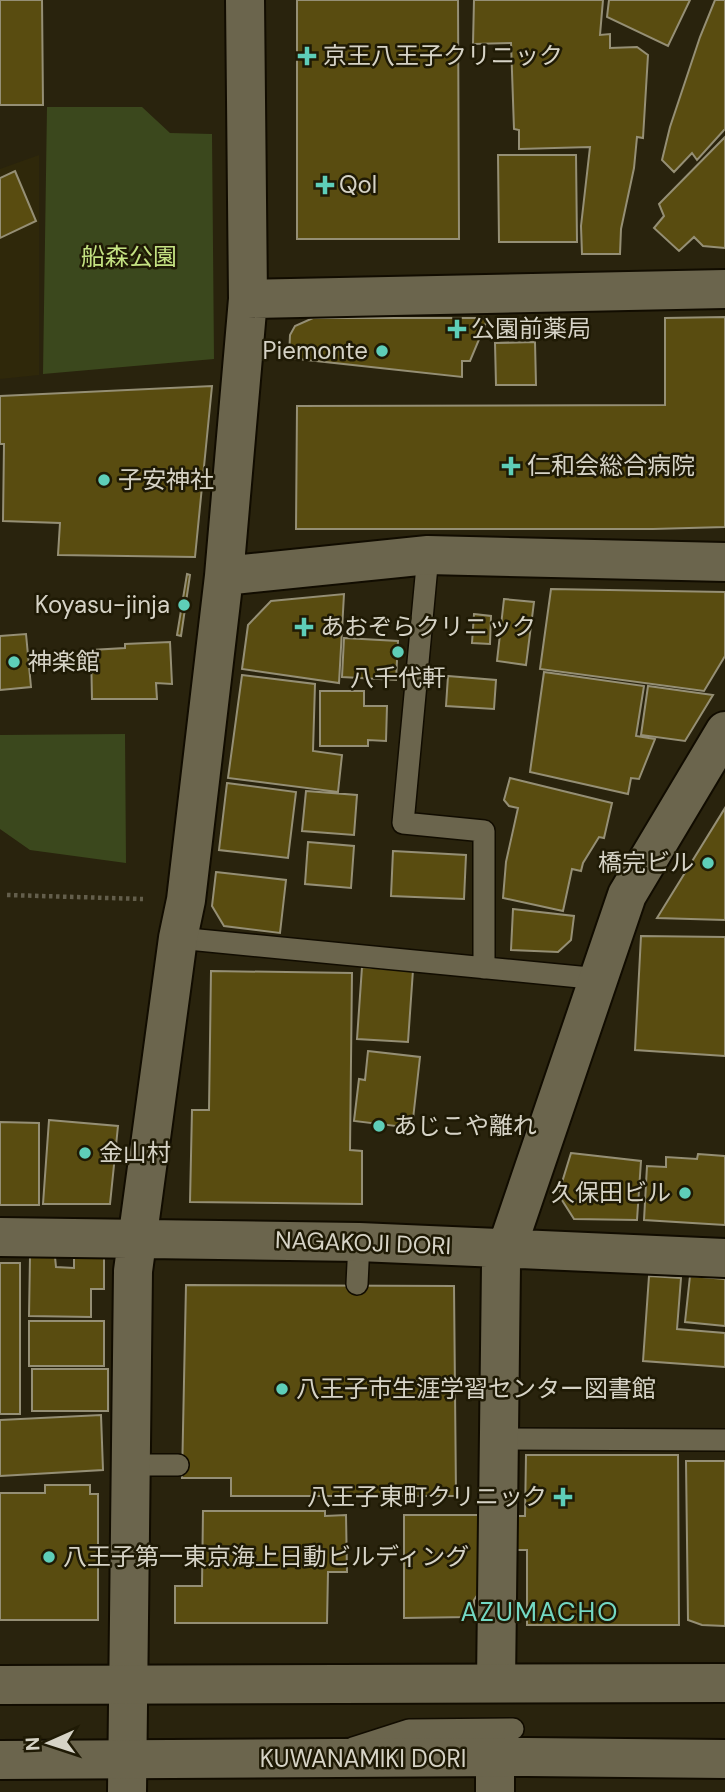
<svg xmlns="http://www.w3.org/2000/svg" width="725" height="1792" viewBox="0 0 725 1792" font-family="'DM Sans','Noto Sans JP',sans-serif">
<rect width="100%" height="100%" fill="#29230d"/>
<path fill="#2f280a" d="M 39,155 L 39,375 L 0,379 L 0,169 Z"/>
<path fill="#3b481d" d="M 47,107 L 142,107 L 170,133 L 212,134 L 214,359 L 43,374 Z
M 125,734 L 126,863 L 30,850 L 0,829 L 0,735 Z"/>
<path fill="#594c10" stroke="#958f75" stroke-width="2" d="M 0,0 L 42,0 L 43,105 L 0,105 Z
M 297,0 L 458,0 L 459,239 L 297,239 Z
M 474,0 L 603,0 L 600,35 L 610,34 L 610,48 L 637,47 L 648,55 L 643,138 L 637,137 L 634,168 L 621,229 L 620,254 L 582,254 L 581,226 L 590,147 L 519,149 L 519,130 L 514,129 L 511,43 L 473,44 Z
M 609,0 L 690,0 L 668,46 L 607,17 Z
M 715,0 L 725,0 L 725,129 L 697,160 L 692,153 L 674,172 L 662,160 L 670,127 L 700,37 Z
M 725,137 L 725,248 L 703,246 L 694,237 L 679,251 L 654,228 L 664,216 L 659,204 Z
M 498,155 L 576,155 L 577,242 L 499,242 Z
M 15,171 L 36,221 L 0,238 L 0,178 Z
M 725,317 L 725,527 L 653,529 L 296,529 L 297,406 L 665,405 L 665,318 Z
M 313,318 L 488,318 L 470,361 L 462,361 L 462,377 L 289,358 L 290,335 L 295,326 Z
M 535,342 L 536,385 L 496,385 L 495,343 Z
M 212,386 L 195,557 L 58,555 L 60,523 L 3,521 L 4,444 L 0,444 L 0,396 Z
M 187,574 L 190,575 L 181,636 L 177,635 Z
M 551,589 L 725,592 L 725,656 L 704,691 L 540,669 Z
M 344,594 L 339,683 L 242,669 L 248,625 L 271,601 Z
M 504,599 L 534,602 L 526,665 L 497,661 Z
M 474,614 L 491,616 L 490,644 L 472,643 Z
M 26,634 L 31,687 L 0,690 L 0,636 Z
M 344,638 L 398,641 L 396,680 L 342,677 Z
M 170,642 L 172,684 L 156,683 L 157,699 L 92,699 L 91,650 L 125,648 L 125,644 Z
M 544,672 L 644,686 L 636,736 L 655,739 L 639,779 L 631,778 L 628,794 L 530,772 Z
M 242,675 L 315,684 L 313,751 L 342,755 L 338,792 L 228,778 Z
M 448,676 L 496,680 L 494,709 L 446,706 Z
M 648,686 L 713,695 L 685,741 L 641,735 Z
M 320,691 L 364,691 L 364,706 L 387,706 L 386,741 L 368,740 L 368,746 L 320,746 Z
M 510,778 L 612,803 L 604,838 L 599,837 L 583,863 L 581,871 L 572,869 L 563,911 L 503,898 L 506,862 L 518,808 L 509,806 L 504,800 Z
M 227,783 L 296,792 L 288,858 L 219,850 Z
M 306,791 L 357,795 L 354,835 L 302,831 Z
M 725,808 L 725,920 L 657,918 Z
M 308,842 L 354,846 L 351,888 L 305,884 Z
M 393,851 L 466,855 L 464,899 L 391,896 Z
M 216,872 L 286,880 L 280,933 L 224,926 L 212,906 Z
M 513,909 L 574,916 L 571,940 L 558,952 L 511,950 Z
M 641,936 L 725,937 L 725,1056 L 635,1050 Z
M 362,967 L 413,970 L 408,1042 L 357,1039 Z
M 211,971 L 352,973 L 350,1150 L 362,1151 L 362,1204 L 190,1202 L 192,1110 L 209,1110 Z
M 368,1051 L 420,1057 L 412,1128 L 354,1121 L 359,1079 L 365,1080 Z
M 49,1120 L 118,1126 L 110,1204 L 43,1204 Z
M 0,1122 L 39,1123 L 39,1205 L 0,1205 Z
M 571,1153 L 641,1161 L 637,1220 L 574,1219 L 560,1197 L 560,1189 Z
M 698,1154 L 725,1156 L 725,1225 L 644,1220 L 647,1166 L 666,1167 L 666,1157 L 697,1159 Z
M 30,1257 L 55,1257 L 56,1267 L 74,1268 L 74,1257 L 104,1257 L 104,1289 L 91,1289 L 91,1317 L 29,1316 Z
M 0,1263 L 20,1263 L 20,1414 L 0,1414 Z
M 649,1276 L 681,1278 L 677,1329 L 725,1333 L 725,1367 L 643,1361 Z
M 690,1276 L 725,1279 L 725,1326 L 685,1322 Z
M 186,1285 L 454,1286 L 456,1496 L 231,1496 L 231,1478 L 182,1478 Z
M 29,1321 L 104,1321 L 104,1366 L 29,1366 Z
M 32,1369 L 108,1369 L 108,1411 L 32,1411 Z
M 101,1415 L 103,1470 L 0,1476 L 0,1420 Z
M 526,1455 L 678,1455 L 679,1625 L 527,1625 L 527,1550 L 515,1550 L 515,1516 L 525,1516 Z
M 686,1461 L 725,1461 L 725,1626 L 702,1625 L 688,1620 Z
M 45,1485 L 90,1485 L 90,1494 L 98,1494 L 98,1620 L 0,1620 L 0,1493 L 45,1493 Z
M 203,1511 L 325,1511 L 325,1516 L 346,1515 L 347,1572 L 328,1572 L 327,1623 L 175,1623 L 175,1586 L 202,1586 Z
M 404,1515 L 479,1515 L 478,1594 L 474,1600 L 474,1612 L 468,1612 L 468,1617 L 404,1618 Z"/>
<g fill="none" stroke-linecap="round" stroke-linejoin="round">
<g stroke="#110c00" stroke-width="24">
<path id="service" d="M 428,555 L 403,823 L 484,831 L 484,968
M 178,938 L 600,979
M 357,1284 L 359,1242
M 498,1439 L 725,1440
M 131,1465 L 178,1465
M 353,1748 L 409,1730 L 513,1729"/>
</g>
<g stroke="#110c00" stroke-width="42">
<path id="minor" d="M 248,299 L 725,289
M 224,576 L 428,555 L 725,562
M 0,1237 L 359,1242 L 725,1258
M 496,1683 L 501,1265 L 627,895 L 725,731
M 127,1792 L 133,1271 L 178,938 L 186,900 L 224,576 L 248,299 L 245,0
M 495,1792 L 495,1758"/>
</g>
<g stroke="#110c00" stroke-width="42">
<path id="tertiary" d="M 0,1685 L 725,1683
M 0,1760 L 527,1757 L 725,1759"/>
</g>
<path stroke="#635e4b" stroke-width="4.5" stroke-dasharray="3.5 3.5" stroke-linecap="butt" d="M 7,895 L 143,899"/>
<use href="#service" stroke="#6b654d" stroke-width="21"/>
<use href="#minor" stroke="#6b654d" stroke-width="38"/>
<use href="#tertiary" stroke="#6b654d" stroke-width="38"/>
</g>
<g fill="#5eceb8" stroke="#1f1a05" stroke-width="2.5">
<path d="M303.5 45.5h7v7h7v7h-7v7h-7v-7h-7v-7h7z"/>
<path d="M321.5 174.5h7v7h7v7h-7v7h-7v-7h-7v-7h7z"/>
<path d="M453.5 318.5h7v7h7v7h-7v7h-7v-7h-7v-7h7z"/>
<circle cx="382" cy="351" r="7"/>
<path d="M507.5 455.5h7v7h7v7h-7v7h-7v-7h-7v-7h7z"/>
<circle cx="104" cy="480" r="7"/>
<circle cx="184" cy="605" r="7"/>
<path d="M300.5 616.5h7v7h7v7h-7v7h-7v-7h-7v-7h7z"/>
<circle cx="398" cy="652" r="7"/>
<circle cx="14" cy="662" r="7"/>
<circle cx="708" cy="863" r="7"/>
<circle cx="379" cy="1126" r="7"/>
<circle cx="85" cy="1153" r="7"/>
<circle cx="685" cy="1193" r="7"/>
<circle cx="282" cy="1389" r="7"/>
<path d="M559.5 1486.5h7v7h7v7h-7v7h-7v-7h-7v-7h7z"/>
<circle cx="49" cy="1557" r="7"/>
</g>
<g text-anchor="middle" stroke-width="5" stroke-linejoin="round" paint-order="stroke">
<g font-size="24" fill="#d6d3c6" stroke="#1f1a05" text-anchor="start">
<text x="323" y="64">京王八王子クリニック</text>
<text x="339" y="193">Qol</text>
<text x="471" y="337">公園前薬局</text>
<text x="368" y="359" text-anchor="end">Piemonte</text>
<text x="527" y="474">仁和会総合病院</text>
<text x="118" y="488">子安神社</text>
<text x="170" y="613" text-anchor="end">Koyasu-jinja</text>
<text x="320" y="635">あおぞらクリニック</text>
<text x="28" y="670">神楽館</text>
<text x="398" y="686" text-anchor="middle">八千代軒</text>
<text x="694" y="871" text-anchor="end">橋完ビル</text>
<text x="393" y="1134">あじこや離れ</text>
<text x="99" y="1161">金山村</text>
<text x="671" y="1201" text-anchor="end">久保田ビル</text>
<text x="296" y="1397">八王子市生涯学習センター図書館</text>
<text x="547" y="1505" text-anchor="end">八王子東町クリニック</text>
<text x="63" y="1565">八王子第一東京海上日動ビルディング</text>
</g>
<g font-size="24" fill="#c4e282" stroke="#1f1a05">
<text x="129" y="265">船森公園</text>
</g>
<g font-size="24" fill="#d6d3c6" stroke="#1f1a05">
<text transform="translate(363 1243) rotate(2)" y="8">NAGAKOJI DORI</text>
<text x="363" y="1767">KUWANAMIKI DORI</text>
</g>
<g font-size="26" letter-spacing="2" fill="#73d8c3" stroke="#1f1a05">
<text x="540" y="1621">AZUMACHO</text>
</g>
</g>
<g transform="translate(49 1743) rotate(267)" stroke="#1f1a05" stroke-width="5" paint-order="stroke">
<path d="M0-5L12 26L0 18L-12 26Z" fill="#d6d3c6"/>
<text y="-10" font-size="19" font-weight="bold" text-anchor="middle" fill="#d6d3c6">N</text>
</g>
</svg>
